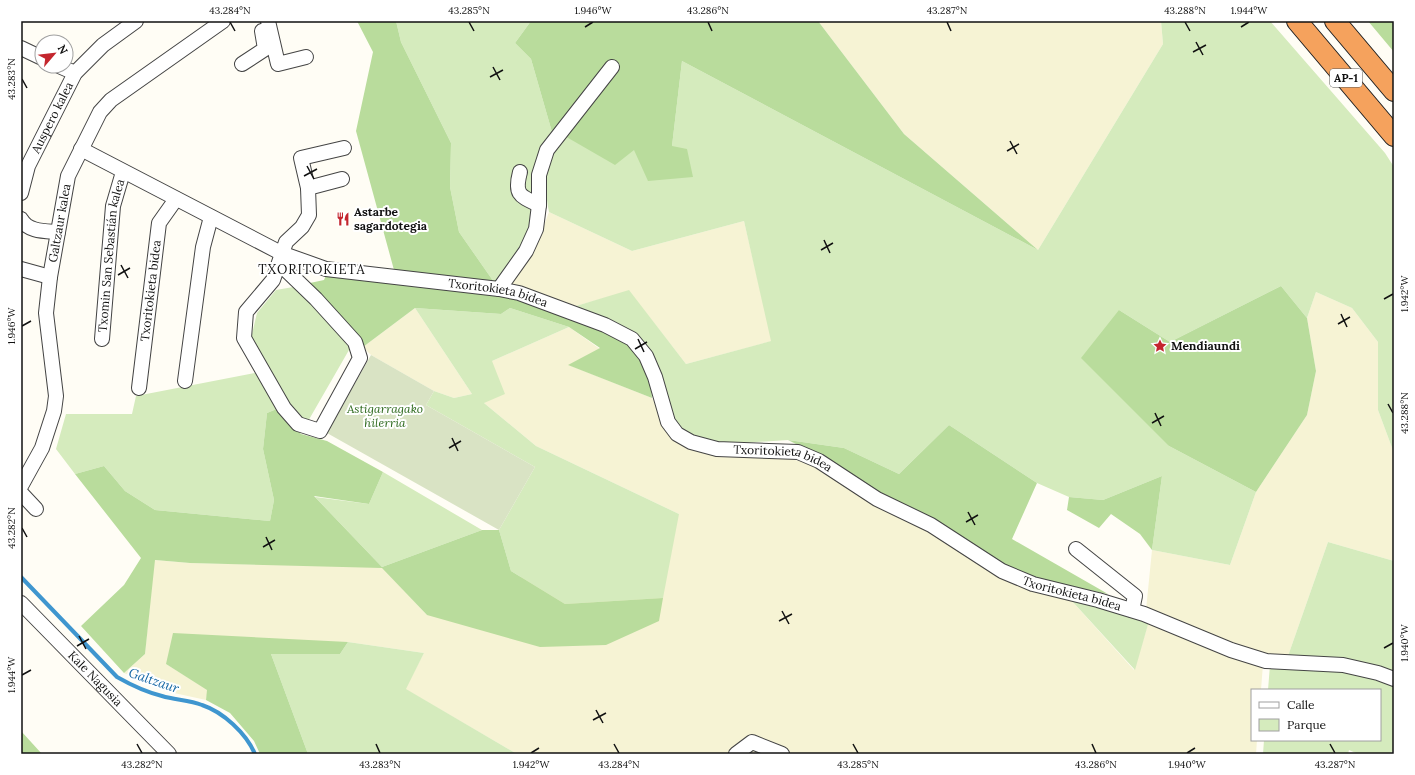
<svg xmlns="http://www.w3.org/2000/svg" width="1415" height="775" viewBox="0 0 1415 775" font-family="Lora,serif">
<rect width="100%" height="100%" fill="#fffdf5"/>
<path fill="#f6f3d4" d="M 818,21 L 1161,21 L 1163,44 L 1038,250 L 904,134 Z
M 549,212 L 632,251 L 744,221 L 772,341 L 686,364 L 629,291 L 576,306 L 508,284 L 533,254 Z
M 1316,292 L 1352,308 L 1378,342 L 1378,410 L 1394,453 L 1394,561 L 1328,542 L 1288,656 L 1264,655 L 1146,610 L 1152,550 L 1230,565 L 1256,492 L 1307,415 L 1316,371 L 1307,318 Z
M 415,308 L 472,394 L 454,398 L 434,391 L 371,355 L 363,347 Z
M 569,327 L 600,349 L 569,365 L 652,398 L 661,416 L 677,441 L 779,456 L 803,462 L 827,473 L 1071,600 L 1134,670 L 1149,621 L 1263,664 L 1261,690 L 1252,690 L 1252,740 L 1257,740 L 1256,754 L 517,754 L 405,689 L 424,653 L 348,642 L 166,664 L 208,690 L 206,700 L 165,691 L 124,673 L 145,654 L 154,560 L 190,563 L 382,567 L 427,615 L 679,514 L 536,446 L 484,403 L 492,361 Z"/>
<path fill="#d5ebbd" d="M 396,21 L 531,21 L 515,43 L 531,59 L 552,132 L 540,152 L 533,220 L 525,245 L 496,285 L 459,232 L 450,187 L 451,143 L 401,42 Z
M 1161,21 L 1270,21 L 1385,153 L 1394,167 L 1394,453 L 1378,410 L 1378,342 L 1352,308 L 1316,292 L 1307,318 L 1281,286 L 1170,342 L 1119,310 L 1169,446 L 1256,492 L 1230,565 L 1152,550 L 1162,476 L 1103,500 L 1069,497 L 1037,483 L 949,425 L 899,474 L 844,448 L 788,440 L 728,444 L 697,438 L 681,431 L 673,423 L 634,333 L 616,322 L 576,306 L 629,290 L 686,364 L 771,341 L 744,221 L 632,251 L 549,212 C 545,193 544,173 551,155 C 554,148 559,141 563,135 L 634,150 L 672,146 L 682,61 L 1038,250 L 1163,44 Z
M 299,286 L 353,343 L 307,423 L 295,416 L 251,338 L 257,313 L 276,290 Z
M 415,308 L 501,314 L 510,308 L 569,327 L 492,361 L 505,394 L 484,403 L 536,446 L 679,514 L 663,598 L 565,604 L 511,571 L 499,530 L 535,467 L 426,405 L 434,391 L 454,398 L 472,394 Z
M 260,372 L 279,408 L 267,413 L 263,449 L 274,500 L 270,521 L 155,510 L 125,491 L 104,466 L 75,474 L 56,449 L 66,414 L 132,414 L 136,396 Z
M 383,472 L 482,530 L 382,567 L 315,497 L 369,504 Z
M 1328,542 L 1394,561 L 1394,675 L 1288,656 Z
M 1071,600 L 1149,621 L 1135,670 Z
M 348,642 L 424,653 L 406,689 L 517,754 L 308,754 L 271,654 L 340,654 Z
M 1270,665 L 1340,669 L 1394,683 L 1394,750 L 1389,754 L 1358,754 L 1349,750 L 1348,754 L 1263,754 L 1264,740 L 1380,740 L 1380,690 L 1268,690 Z"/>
<path fill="#b9dc9c" d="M 357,21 L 396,21 L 401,42 L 451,143 L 450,187 L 459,232 L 496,285 L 394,270 L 356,131 L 373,52 Z
M 531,21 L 818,21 L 904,134 L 1038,250 L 682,61 L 672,146 L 687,149 L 693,177 L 648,181 L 634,150 L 615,165 L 563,135 L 552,132 L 531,59 L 515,43 Z
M 1368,21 L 1391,21 L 1394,24 L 1394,52 Z
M 327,273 L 519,297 L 630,342 L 643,358 L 651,381 L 652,398 L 568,365 L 600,348 L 569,327 L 510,308 L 501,314 L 415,308 L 363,347 L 343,318 L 310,283 L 324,280 Z
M 1281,286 L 1307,318 L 1316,371 L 1307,415 L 1256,492 L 1169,446 L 1081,358 L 1119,310 L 1170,342 Z
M 279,408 L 301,434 L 327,441 L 383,472 L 369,504 L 314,496 L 382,567 L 482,530 L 499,530 L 511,571 L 565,604 L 663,598 L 659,621 L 606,645 L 540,647 L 427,615 L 382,568 L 190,563 L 155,560 L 145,654 L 124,673 L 81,626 L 124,585 L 141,558 L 75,474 L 104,466 L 125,491 L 155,510 L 270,521 L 274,500 L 263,449 L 267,413 Z
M 949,425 L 1037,483 L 1012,539 L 1108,594 L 1035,579 L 1002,565 L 881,498 L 824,458 L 788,440 L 844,448 L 899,474 Z
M 1162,476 L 1152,550 L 1140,534 L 1111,514 L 1099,528 L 1067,510 L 1069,497 L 1103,500 Z
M 173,633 L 348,642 L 340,654 L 271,654 L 308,754 L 260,754 L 254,741 L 230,713 L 206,700 L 207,690 L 166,664 Z
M 21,731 L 42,754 L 21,754 Z"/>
<path fill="#d9e3c4" d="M 371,355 L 434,391 L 426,405 L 535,467 L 499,530 L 327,433 Z"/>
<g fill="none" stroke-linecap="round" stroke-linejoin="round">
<path stroke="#3f96cf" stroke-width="4" d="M 21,577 L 117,677 C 131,685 146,692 162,696 C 175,700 189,700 202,705 C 223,712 246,733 255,754"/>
<g stroke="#444" stroke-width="16">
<g id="minor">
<path d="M 268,21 L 278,64 L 306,57"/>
<path d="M 21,48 L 42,58"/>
<path d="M 242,64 L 265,49 L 262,31"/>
<path d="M 59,66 L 75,73"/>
<path id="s1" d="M 81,149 L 281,253 L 326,269 L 499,289 L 519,293 L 605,325 L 632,339 L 646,356 L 655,377 L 668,422 L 677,434 L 691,442 L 717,449 L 798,452 L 819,461 L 877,499 L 931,525 L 1002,571 L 1033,584 L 1098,600 L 1144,614 L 1231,650 L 1266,661 L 1343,665 L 1378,673 L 1394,679"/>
<path d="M 520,172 C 514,195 520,196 539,205"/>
<path d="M 308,188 L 301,158 L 344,148"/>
<path id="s2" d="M 21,193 L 28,166 L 75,73 L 103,45 L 136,21"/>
<path d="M 21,219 C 28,232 45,231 58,232"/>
<path d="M 281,253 L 288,272 L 316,299 L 355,342 L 360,358 L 320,431 L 298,424 L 284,408 L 244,338 L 246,312 L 273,280 L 286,242 L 302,227 L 309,215 L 308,188 L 342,179"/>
<path d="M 21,269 L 50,277"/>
<path d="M 499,289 L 526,251 L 536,229 L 539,205 L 539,175 L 547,150 L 612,67"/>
<path id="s3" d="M 102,339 L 113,206 L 123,172"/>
<path d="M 185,381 L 203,247 L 211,217"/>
<path id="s4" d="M 139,388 L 159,223 L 176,199"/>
<path id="s5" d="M 21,486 L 42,448 L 54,411 L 56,396 L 46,313 L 50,277 L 68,176 L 100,112 L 111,100 L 223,21"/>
<path d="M 21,493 L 36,509"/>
<path d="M 1076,549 L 1135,596 L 1132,610"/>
<path id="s6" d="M 21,603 L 169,754"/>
<path d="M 736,754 L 752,742 L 782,754"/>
</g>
</g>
<g stroke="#222" stroke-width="22">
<path id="highway" d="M 1297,21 L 1394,136
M 1335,21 L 1394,91"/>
</g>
<use href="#minor" stroke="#fff" stroke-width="14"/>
<use href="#highway" stroke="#f5a25d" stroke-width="20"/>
</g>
<path fill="none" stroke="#111" stroke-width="1.5" d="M 230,22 L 235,31M 469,22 L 474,31M 708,22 L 712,31M 947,22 L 951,31M 1185,22 L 1190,31M 585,27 L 593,22M 1241,27 L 1249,22M 1196,42 L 1203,55M 1193,52 L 1206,45M 493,67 L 500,80M 490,77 L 503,70M 22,79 L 27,88M 1010,141 L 1017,154M 1007,151 L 1019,144M 307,166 L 314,179M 304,176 L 317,169M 824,240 L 830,253M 821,250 L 833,243M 121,265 L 128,278M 118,275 L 130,268M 1384,299 L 1393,294M 1341,314 L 1347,327M 1338,324 L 1350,317M 22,326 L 31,321M 638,339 L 644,352M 635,349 L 647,342M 1388,404 L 1393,413M 1155,413 L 1161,426M 1152,423 L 1164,416M 452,438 L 458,451M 449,448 L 461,441M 968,512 L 975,525M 966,522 L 978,515M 22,528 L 27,537M 266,537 L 272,550M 263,547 L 275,540M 782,611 L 789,624M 779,621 L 792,614M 79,636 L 86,649M 77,646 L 89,639M 1384,648 L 1393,643M 22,675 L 31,670M 596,710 L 603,723M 593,720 L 606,713M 137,744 L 142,753M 376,744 L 380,753M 614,744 L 619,753M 853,744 L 858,753M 1092,744 L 1096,753M 1330,744 L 1335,753M 531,753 L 539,748M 1187,753 L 1195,748"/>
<defs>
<g id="restaurant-bare" transform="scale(1.08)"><path d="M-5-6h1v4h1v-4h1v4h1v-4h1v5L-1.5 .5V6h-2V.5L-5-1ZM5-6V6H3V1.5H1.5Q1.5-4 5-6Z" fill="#c4262e" stroke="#fff" stroke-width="2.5" paint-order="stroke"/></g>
<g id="sight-bare" transform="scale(1.08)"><path d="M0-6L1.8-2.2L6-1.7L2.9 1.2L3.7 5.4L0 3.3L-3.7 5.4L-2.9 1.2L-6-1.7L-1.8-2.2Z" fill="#c4262e" stroke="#fff" stroke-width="2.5" paint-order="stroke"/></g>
</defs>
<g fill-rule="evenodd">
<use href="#restaurant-bare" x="343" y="219"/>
<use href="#sight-bare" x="1160" y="346"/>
</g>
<g text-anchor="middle" stroke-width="4" stroke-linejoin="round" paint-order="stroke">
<rect fill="#fff" stroke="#585858" stroke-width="1" x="1330" y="69" width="32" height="18" rx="3"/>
<g font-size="11" font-weight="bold" fill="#111">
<text x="1346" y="82">AP-1</text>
</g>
<g font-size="12" fill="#111" stroke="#fff">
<text dy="4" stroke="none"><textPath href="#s2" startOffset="82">Auspero kalea</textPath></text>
<text dy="4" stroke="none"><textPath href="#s5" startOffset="272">Galtzaur kalea</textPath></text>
<text dy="4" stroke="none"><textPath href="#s3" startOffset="84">Txomin San Sebastián kalea</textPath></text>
<text dy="4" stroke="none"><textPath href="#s4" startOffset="98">Txoritokieta bidea</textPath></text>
<text dy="4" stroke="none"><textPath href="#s1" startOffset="447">Txoritokieta bidea</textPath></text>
<text dy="4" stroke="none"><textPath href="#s1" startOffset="807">Txoritokieta bidea</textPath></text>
<text dy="4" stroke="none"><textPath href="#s1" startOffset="1131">Txoritokieta bidea</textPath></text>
<text dy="4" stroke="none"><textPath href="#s6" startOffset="106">Kale Nagusia</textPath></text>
</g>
<g font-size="12" font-weight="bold" fill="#111" stroke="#fff" text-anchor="start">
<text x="354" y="216">Astarbe<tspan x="354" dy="14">sagardotegia</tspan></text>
<text x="1171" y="350">Mendiaundi</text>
</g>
<g font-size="12" font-style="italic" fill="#2f6b1f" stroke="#fff">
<text x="385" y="413">Astigarragako<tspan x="385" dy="14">hilerria</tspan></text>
</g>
<g font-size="13" letter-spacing="1" fill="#111" stroke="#fff">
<text x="312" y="274">TXORITOKIETA</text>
</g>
<g font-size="13" font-style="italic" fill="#1768a6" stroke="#fff">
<text transform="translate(154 680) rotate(19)" y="5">Galtzaur</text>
</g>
</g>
<rect width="1415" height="775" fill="none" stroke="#ffffff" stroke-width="44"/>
<rect x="1251" y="689" width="130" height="52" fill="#ffffff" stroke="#a0a0a0"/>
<rect x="1259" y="702" width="20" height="6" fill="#ffffff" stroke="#a0a0a0"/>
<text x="1287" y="709" font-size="12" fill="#111111">Calle</text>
<rect x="1259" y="719" width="20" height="12" fill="#d5ebbd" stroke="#a0a0a0"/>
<text x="1287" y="729" font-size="12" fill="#111111">Parque</text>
<g transform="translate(54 54) rotate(62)"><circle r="19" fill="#ffffff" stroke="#a0a0a0"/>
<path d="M0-3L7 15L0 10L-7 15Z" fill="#c4262e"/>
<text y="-6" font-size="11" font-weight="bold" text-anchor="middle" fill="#111111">N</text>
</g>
<rect x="22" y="22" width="1371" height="731" fill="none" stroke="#111" stroke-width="1.5"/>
<g font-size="10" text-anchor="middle" fill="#111">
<text x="230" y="14">43.284°N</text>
<text x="469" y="14">43.285°N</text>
<text x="593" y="14">1.946°W</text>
<text x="708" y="14">43.286°N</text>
<text x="947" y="14">43.287°N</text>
<text x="1185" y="14">43.288°N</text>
<text x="1249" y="14">1.944°W</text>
<text transform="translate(11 79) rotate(-90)" y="4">43.283°N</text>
<text transform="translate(1404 294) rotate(-90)" y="4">1.942°W</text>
<text transform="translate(11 326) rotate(-90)" y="4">1.946°W</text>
<text transform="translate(1404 413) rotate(-90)" y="4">43.288°N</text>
<text transform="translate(11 528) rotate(-90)" y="4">43.282°N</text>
<text transform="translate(1404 643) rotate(-90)" y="4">1.940°W</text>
<text transform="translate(11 675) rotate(-90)" y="4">1.944°W</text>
<text x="142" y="768">43.282°N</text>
<text x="380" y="768">43.283°N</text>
<text x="531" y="768">1.942°W</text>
<text x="619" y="768">43.284°N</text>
<text x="858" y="768">43.285°N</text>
<text x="1096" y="768">43.286°N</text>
<text x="1187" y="768">1.940°W</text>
<text x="1335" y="768">43.287°N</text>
</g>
</svg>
